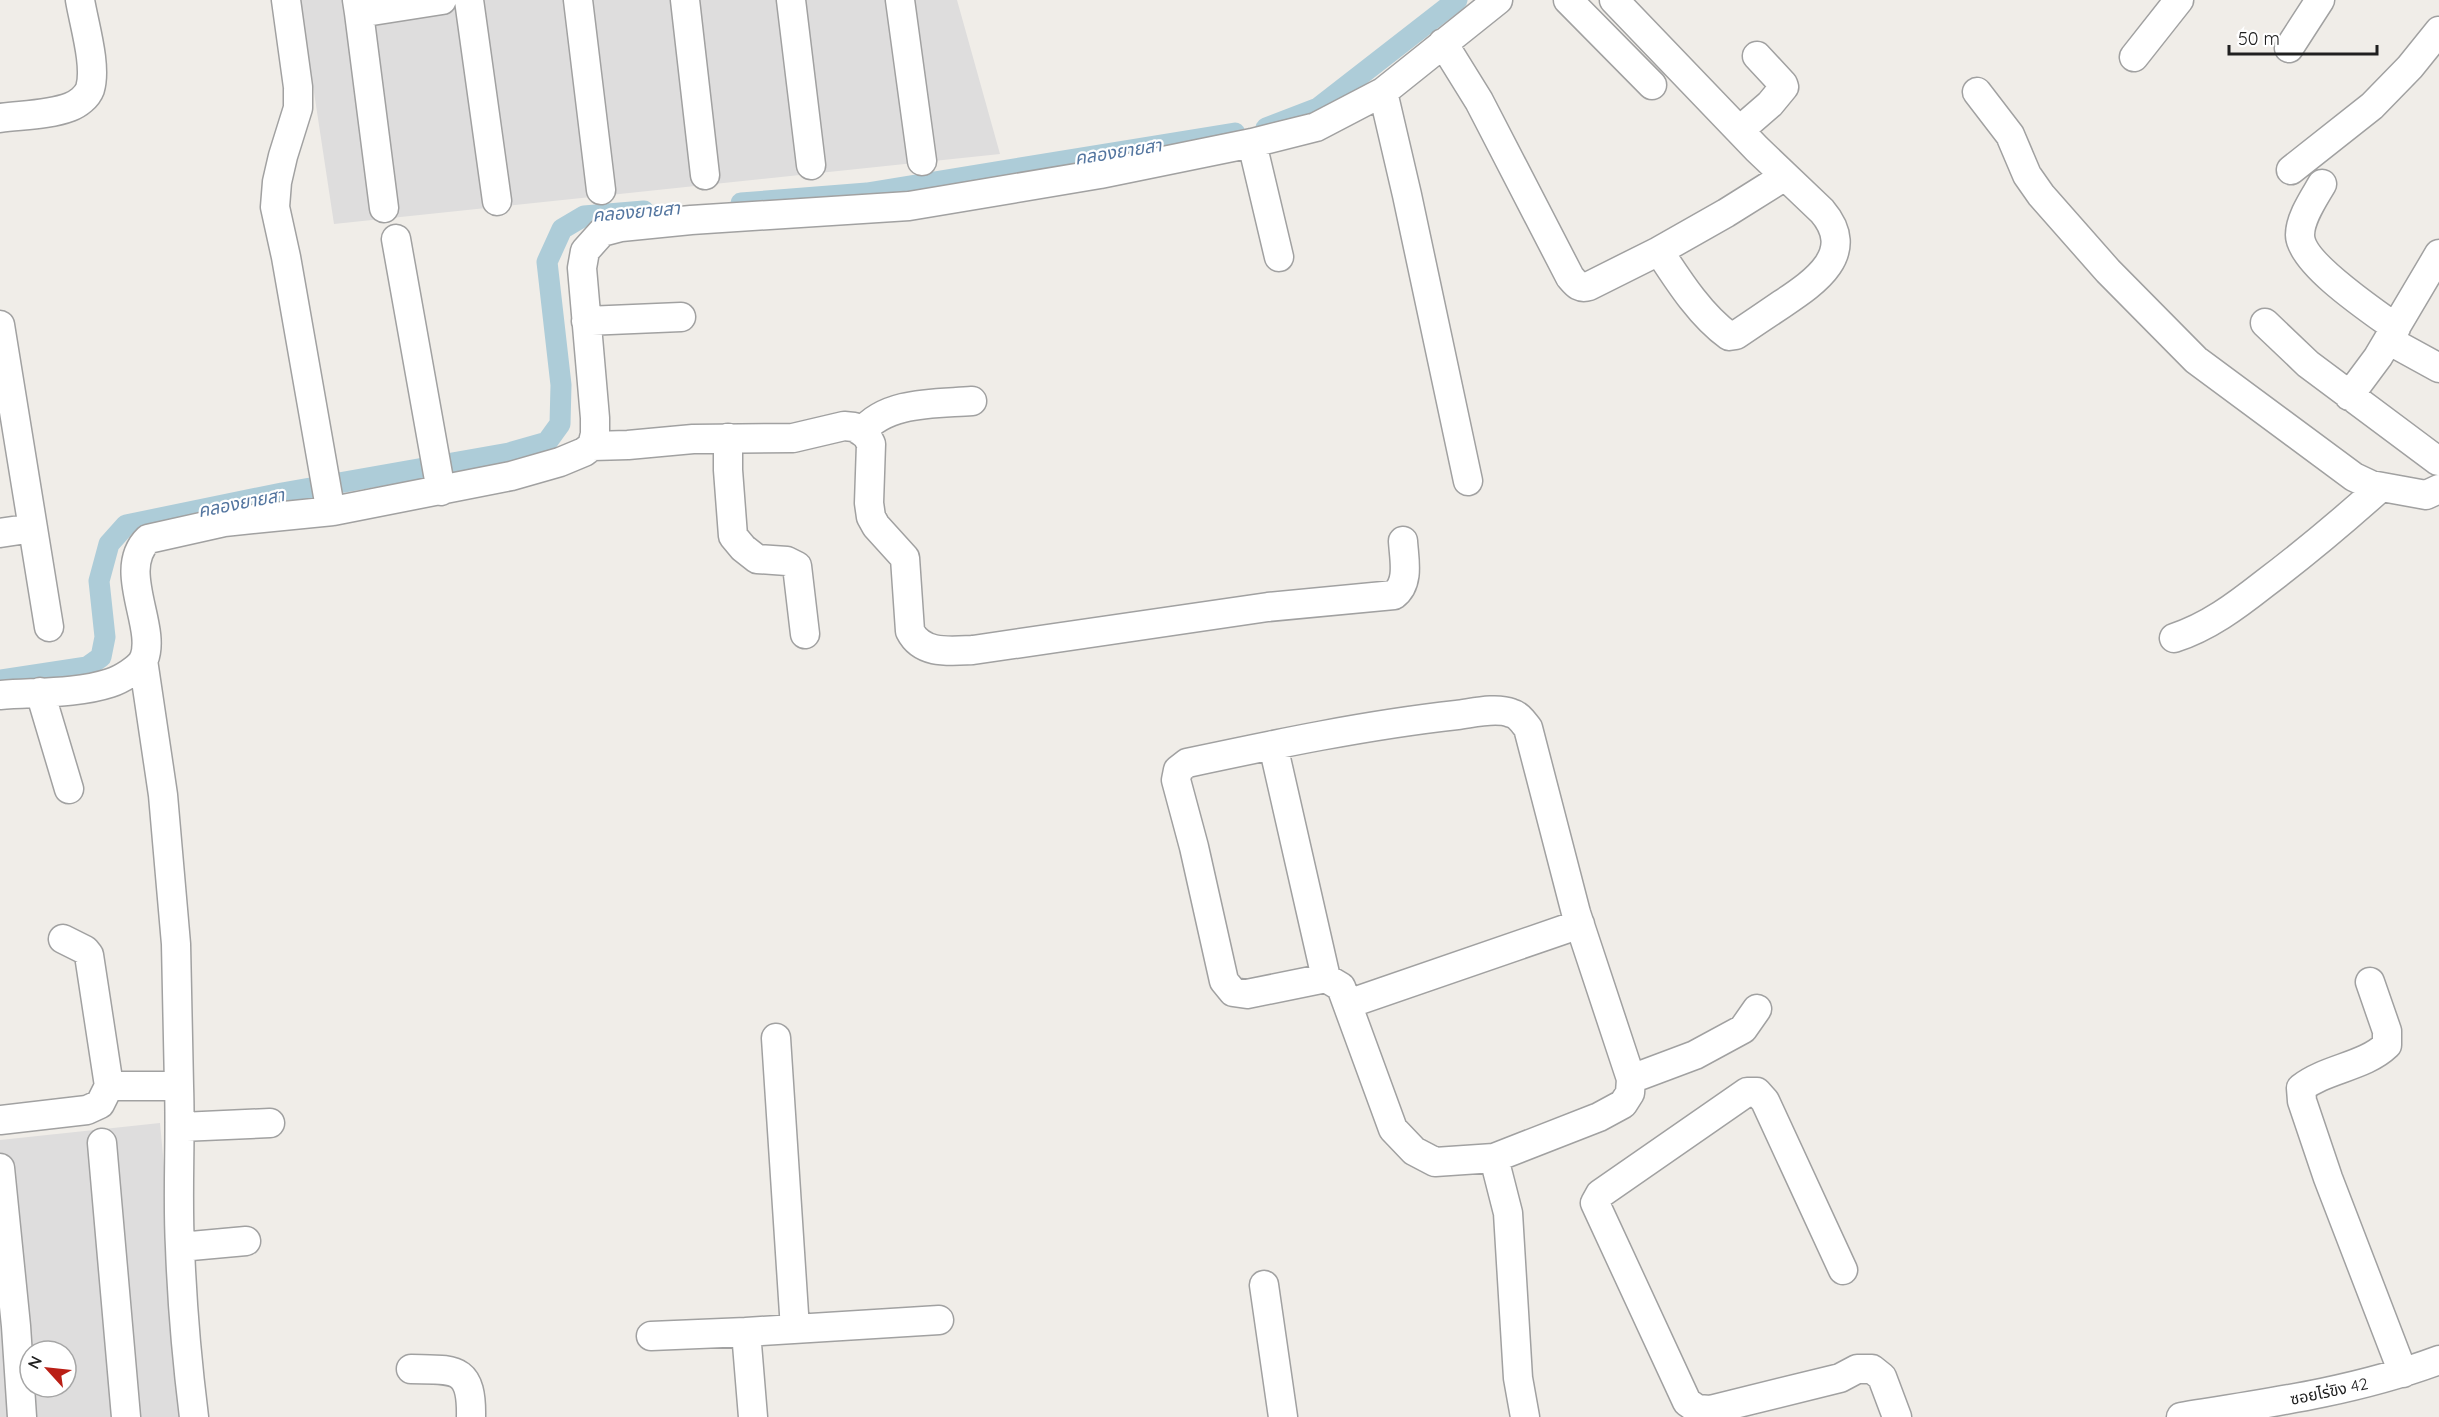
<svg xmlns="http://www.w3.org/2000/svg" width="2439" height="1417" viewBox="0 0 2439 1417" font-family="Quicksand,'Noto Sans Thai',sans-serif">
<rect width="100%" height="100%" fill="#f0ede8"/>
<path fill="#dedddd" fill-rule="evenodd" d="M 300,0 L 957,0 L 1000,154 L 334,224 Z
M 160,1123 L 187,1417 L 0,1417 L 0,1140 ZM 30,1351 L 66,1351 L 66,1387 L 30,1387 Z"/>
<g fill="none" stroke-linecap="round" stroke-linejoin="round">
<path stroke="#adccd8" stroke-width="21" d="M 1266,128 L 1318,108 L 1457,0
M 741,203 L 867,193 L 1235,133
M 0,680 L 87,667 L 101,657 L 105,637 L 99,581 L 109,544 L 126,525 L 282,493 L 509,453 L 547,442 L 560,424 L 561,385 L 547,262 L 562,229 L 584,216 L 644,211"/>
<g stroke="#a1a1a1" stroke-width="31">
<path id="minor" d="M 286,0 L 298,87 L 298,108 L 283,156 L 277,182 L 275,207 L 286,257 L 329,502 L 333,511
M 357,0 L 359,13 L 442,0
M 469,0 L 497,201
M 578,0 L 601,190
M 685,0 L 705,175
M 791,0 L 811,165
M 900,0 L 922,161
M 1568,0 L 1652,85
M 1614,0 L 1757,149 L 1822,211 C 1858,253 1815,282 1782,304 C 1767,314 1751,325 1736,335 L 1729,336 C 1700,315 1678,280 1659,251 L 1726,213 L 1785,176
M 359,13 L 384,208
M 1443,43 L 1479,101 L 1570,277 C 1576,284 1579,289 1589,286 L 1659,251
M 2289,48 L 2320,0
M 2134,57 L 2179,0
M 1383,92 L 1407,195 L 1468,481
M 1977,92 L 2010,135 L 2027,175 L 2041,195 L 2108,271 L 2196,360 L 2354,477 L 2371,485 L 2426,495 L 2439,489
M 0,118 C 22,115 49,115 70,107 C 78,104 87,97 90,89 C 97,66 84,24 80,0
M 1740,130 L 1770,104 L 1784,87 L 1783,84 L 1757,56
M 1252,143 L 1279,257
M 2291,170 L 2372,106 L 2410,67 L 2439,31
M 2322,184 C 2314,198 2300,218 2300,235 C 2300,263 2374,312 2396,328
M 396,239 L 441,491
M 586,321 L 681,317
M 2265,323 L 2308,364 L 2438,461
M 0,325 L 49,627
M 2388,340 L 2439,368
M 2349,396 L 2378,357 L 2439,254
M 862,432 C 886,401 936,404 972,401
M 728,438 L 728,470 L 733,536 L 743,548 L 757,559 L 787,561 L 797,566 L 805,634
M 592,446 L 628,445 L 693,439 L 793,438 L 844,426 L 854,427 L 862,432 L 867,436 L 871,444 L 869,503 L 871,517 L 876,526 L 905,558 L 910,631 C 922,655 950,651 973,650 L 1268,607 L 1394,595 C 1410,583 1404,559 1403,541
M 0,533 L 33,528
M 2174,638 C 2208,627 2236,606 2264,584 C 2305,553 2343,521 2381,487
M 143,660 L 163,795 L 176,944 L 179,1086
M 40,692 L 69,789
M 0,695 C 36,692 76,694 110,683 C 120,680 139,669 144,659 C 157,626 116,570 148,539 L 224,522 L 333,511 L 511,476 L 560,462 L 584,452 L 592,446 L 595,434 L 595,418 L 582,268 L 585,251 L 602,232 L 621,227 L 691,220 L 909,206 L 1100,174 L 1252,143 L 1316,127 L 1383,92 L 1498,0
M 1273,745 L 1326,978
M 2370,982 L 2387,1031 L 2387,1045 C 2364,1067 2327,1068 2301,1088 L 2302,1101 L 2328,1178 L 2403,1373
M 1348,1004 L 1580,924
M 776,1038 L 795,1329
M 1631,1079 L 1695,1055 L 1743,1029 L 1757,1009
M 109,1086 L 179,1086 C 181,1140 177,1194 180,1247 C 182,1304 187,1361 194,1417
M 0,1120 L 87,1110 L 100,1104 L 109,1086 L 89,955 L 85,950 L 63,939
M 181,1127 L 270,1123
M 102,1143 L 126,1417
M 1494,1158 L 1599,1117 L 1623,1104 L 1630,1093 L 1631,1079 L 1576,913 L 1528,728 C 1523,722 1519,715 1511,713 C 1496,707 1473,713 1457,715 C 1366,725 1276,744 1187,763 L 1178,770 L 1176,780 L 1194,847 L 1224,981 L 1233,992 L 1247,994 L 1326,978 L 1341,987 L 1393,1129 L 1414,1151 L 1435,1162 L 1494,1158 L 1508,1213 L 1518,1378 L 1525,1417
M 0,1168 L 16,1326 L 22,1417
M 180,1247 L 246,1241
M 1843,1270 L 1765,1101 L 1757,1092 L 1747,1092 L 1600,1194 L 1595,1203 L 1687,1402 L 1697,1409 L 1710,1410 L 1840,1378 L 1857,1369 L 1872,1369 L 1882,1377 L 1897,1417
M 1264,1285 L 1283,1417
M 746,1332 L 939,1320
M 651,1336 L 746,1332 L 753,1417
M 411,1369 C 454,1370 472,1365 471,1417
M 2181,1417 C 2269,1403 2356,1391 2439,1360"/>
</g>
<use href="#minor" stroke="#fff" stroke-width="28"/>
</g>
<g text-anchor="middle" stroke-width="4.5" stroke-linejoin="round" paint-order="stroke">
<g font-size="16" fill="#202020" stroke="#fff">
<text transform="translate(2329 1391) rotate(-12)" y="6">ซอยไร่ขิง 42</text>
</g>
<g font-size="18" font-style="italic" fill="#53759f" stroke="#fff">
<text transform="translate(1118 152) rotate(-9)" y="6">คลองยายสา</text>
<text transform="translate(636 212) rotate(-5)" y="6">คลองยายสา</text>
<text transform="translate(241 503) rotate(-11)" y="6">คลองยายสา</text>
</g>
</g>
<g transform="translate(48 1369) rotate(297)"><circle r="28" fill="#ffffff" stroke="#a6a6a6" stroke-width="1.5"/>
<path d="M0-4.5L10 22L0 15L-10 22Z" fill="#ba1f16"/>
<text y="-9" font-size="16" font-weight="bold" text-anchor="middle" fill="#202020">N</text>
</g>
<path d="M2229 45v9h148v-9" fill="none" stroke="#202020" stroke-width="3"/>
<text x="2238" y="45" font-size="18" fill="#202020" stroke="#ffffff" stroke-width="4.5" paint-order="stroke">50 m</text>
</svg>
